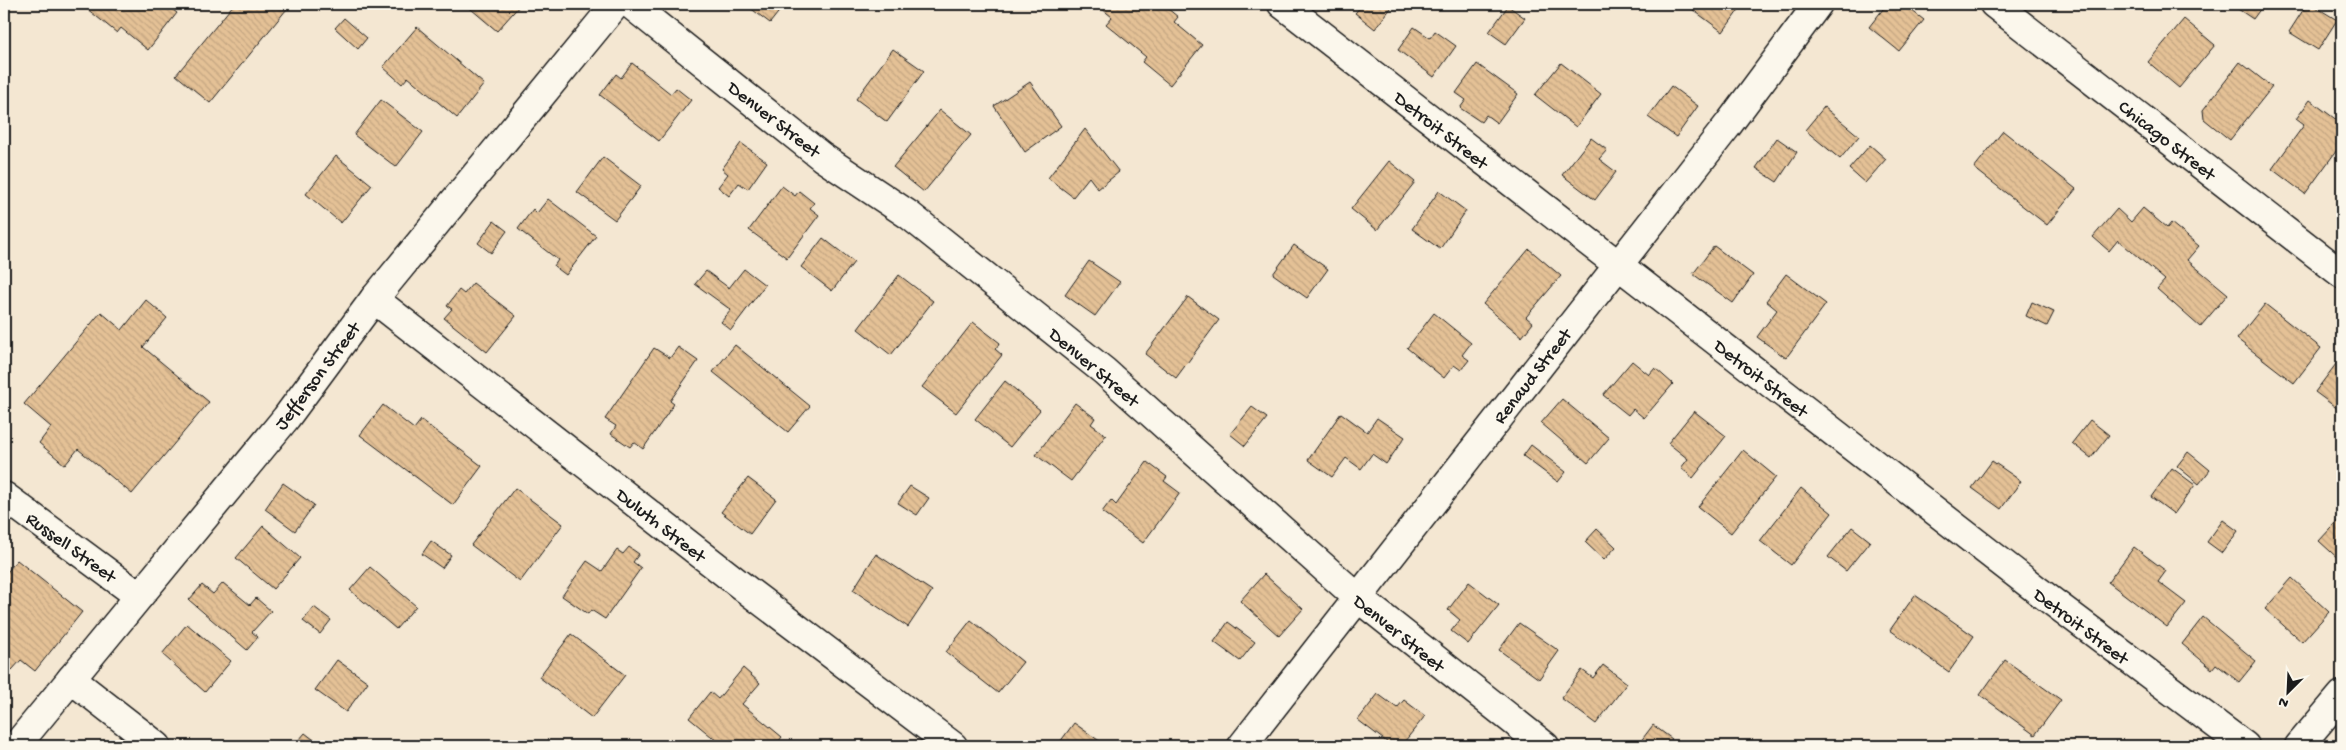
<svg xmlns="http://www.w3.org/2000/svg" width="2346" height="750" viewBox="0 0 2346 750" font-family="'Gochi Hand',sans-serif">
<defs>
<pattern id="building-back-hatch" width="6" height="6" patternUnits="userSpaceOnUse" patternTransform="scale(1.25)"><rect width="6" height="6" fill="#e4c196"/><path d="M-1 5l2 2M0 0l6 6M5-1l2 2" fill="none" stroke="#c3a581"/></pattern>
</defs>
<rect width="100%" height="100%" fill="#f4e7d2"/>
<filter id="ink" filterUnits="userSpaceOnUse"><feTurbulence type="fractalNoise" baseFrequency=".02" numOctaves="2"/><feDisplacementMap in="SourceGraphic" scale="10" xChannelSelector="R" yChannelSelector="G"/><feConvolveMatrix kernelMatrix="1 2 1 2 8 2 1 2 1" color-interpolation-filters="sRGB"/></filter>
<g filter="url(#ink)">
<path fill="url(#building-back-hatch)" stroke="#1c1c1c" d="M 81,4 L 165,4 L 177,13 L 148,50 L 121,28 L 117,33 Z
M 234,4 L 291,4 L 210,103 L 176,75 Z
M 465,4 L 521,4 L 497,31 Z
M 745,4 L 785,4 L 770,23 Z
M 1096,4 L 1162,4 L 1178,17 L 1174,22 L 1202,45 L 1170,85 L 1142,62 L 1146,57 L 1106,24 L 1112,17 Z
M 1363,4 L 1394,4 L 1375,29 L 1355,13 Z
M 1685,4 L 1743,4 L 1723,32 Z
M 1887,4 L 1903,4 L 1924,20 L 1899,51 L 1869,27 Z
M 2242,4 L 2264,4 L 2253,19 L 2238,9 Z
M 2307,4 L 2311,4 L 2337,20 L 2318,50 L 2289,32 Z
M 1508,6 L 1525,18 L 1506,44 L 1489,32 Z
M 344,18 L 367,38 L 358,49 L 335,28 Z
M 2184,19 L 2215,45 L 2179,88 L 2148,62 Z
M 417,27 L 484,84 L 457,118 L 408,77 L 402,84 L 383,67 Z
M 1414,27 L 1430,38 L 1435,31 L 1456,46 L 1434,77 L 1398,50 Z
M 893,49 L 924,71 L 887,122 L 856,99 Z
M 2240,62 L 2272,87 L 2230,140 L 2204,119 L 2203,110 Z
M 632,63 L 671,94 L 676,88 L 691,100 L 659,141 L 600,95 L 616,74 L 621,78 Z
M 1561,63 L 1601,94 L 1576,127 L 1535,95 Z
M 1477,64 L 1518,94 L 1497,123 L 1486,115 L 1481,122 L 1460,108 L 1466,100 L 1456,93 Z
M 1030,82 L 1061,126 L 1025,152 L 994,106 Z
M 1671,86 L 1698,106 L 1676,137 L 1648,117 Z
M 381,100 L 423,132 L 396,167 L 354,135 Z
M 2310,100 L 2342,124 L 2342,143 L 2305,194 L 2272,169 L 2304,125 L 2296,119 Z
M 1824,107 L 1859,136 L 1840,159 L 1805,130 Z
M 940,110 L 971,135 L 924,192 L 893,167 Z
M 1085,129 L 1119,172 L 1098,189 L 1089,177 L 1073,197 L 1048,178 Z
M 2003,131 L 2076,189 L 2047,225 L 1974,168 Z
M 1591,138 L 1607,150 L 1599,159 L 1616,172 L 1595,200 L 1562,175 Z
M 1777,138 L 1797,152 L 1777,182 L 1756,168 Z
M 741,143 L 767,162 L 748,189 L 739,183 L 729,196 L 718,187 L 728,174 L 722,169 Z
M 1870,145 L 1886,159 L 1865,183 L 1849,169 Z
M 336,156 L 372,185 L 341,223 L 306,194 Z
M 603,157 L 641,186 L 615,220 L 577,192 Z
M 1389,161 L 1415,182 L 1377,230 L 1351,209 Z
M 782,186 L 795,196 L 799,191 L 814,203 L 810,208 L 819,215 L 787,258 L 749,230 Z
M 1439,191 L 1466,211 L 1440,249 L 1412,229 Z
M 548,199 L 596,236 L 566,275 L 554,266 L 558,260 L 518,229 L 533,209 L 537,213 Z
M 2143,208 L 2167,228 L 2171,223 L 2199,246 L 2187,260 L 2228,294 L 2200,327 L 2157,289 L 2165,280 L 2118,240 L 2109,251 L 2093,237 L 2117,209 L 2131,222 Z
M 494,221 L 507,231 L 491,253 L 478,243 Z
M 823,238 L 854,262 L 832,291 L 801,267 Z
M 1294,245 L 1328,269 L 1307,298 L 1273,274 Z
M 1714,246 L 1753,275 L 1733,303 L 1693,274 Z
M 1529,249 L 1561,276 L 1526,317 L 1533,323 L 1522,337 L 1483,304 Z
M 1089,261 L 1120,282 L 1095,316 L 1065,295 Z
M 744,269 L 765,285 L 731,330 L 721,322 L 731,310 L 695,284 L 706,271 L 729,288 Z
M 1786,274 L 1826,304 L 1786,358 L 1757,337 L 1777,310 L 1766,301 Z
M 899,275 L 933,301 L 891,355 L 858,329 Z
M 473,283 L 516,316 L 487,352 L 444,318 L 452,309 L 447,306 L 459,290 L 464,294 Z
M 1188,297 L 1219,320 L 1176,378 L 1145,354 Z
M 146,300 L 167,318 L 143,347 L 209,402 L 132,494 L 78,449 L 65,465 L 39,443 L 51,427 L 24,404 L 101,312 L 122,330 Z
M 2032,302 L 2054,312 L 2047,326 L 2026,316 Z
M 2265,304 L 2321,348 L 2294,383 L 2237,339 Z
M 1434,313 L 1471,343 L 1462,355 L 1469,360 L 1461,370 L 1454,365 L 1444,378 L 1407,348 Z
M 973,322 L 1000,343 L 995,349 L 1002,355 L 956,413 L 922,387 Z
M 735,345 L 810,406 L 788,432 L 713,372 Z
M 678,347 L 698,361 L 670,401 L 674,404 L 643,449 L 634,442 L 630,447 L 611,434 L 616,426 L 605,419 L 654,348 L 670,358 Z
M 2342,356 L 2342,412 L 2315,392 Z
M 1632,361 L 1649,375 L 1655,368 L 1673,384 L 1644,418 L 1633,409 L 1628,415 L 1603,395 Z
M 1005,381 L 1040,410 L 1010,447 L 975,419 Z
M 1562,399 L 1609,438 L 1588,463 L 1541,423 Z
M 1075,403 L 1095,418 L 1091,424 L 1106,435 L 1071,481 L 1036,455 Z
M 383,405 L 414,429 L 421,420 L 482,466 L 453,505 L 360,435 Z
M 1252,407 L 1267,418 L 1245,446 L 1230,434 Z
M 1694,411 L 1726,436 L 1693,478 L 1681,468 L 1688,459 L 1668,443 Z
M 1341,413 L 1367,432 L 1377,418 L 1405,437 L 1386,464 L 1372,454 L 1361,469 L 1346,458 L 1332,477 L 1308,460 Z
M 2090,420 L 2109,435 L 2091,458 L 2072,443 Z
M 1531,445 L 1566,472 L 1558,482 L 1523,456 Z
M 1743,450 L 1776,477 L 1731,533 L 1698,507 Z
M 2188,452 L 2210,470 L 2199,484 L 2177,466 Z
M 1992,461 L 2021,481 L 2001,509 L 1972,488 Z
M 1147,462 L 1167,477 L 1164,481 L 1180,493 L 1143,543 L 1102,512 L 1111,500 L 1116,505 Z
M 2172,468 L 2195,485 L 2174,514 L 2151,497 Z
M 748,478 L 776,499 L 750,534 L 721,512 Z
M 283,483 L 314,505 L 295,531 L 265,509 Z
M 910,486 L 929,498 L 917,515 L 898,503 Z
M 515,488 L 563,524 L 520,582 L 471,545 Z
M 1801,488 L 1832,513 L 1791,565 L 1760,541 Z
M 2342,516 L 2342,562 L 2319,541 Z
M 2223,520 L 2238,531 L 2222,553 L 2207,542 Z
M 263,526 L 300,558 L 273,589 L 236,558 Z
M 1852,527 L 1870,541 L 1846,571 L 1828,557 Z
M 1597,529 L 1616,547 L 1604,560 L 1585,542 Z
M 431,541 L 451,555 L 442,568 L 422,554 Z
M 629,547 L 639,554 L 633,562 L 641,568 L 605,619 L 591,610 L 588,614 L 562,596 L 587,561 L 602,571 L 617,550 L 623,554 Z
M 2134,547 L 2166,571 L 2158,582 L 2186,603 L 2167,627 L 2108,582 Z
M 876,554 L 932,591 L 908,627 L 853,590 Z
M 17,560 L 82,612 L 35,671 L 21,660 L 12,670 L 4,664 L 4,576 Z
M 370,567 L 416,606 L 396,629 L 350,590 Z
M 1264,574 L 1303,609 L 1279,636 L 1240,601 Z
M 2292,578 L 2329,612 L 2302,642 L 2265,609 Z
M 1469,582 L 1499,605 L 1468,644 L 1451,631 L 1460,620 L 1448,610 Z
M 223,583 L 250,605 L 256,598 L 271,611 L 252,632 L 258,637 L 247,650 L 189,600 L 202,585 L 213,594 Z
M 1915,595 L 1974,636 L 1949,672 L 1890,630 Z
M 314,607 L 331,620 L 320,634 L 303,621 Z
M 2203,617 L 2256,661 L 2239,682 L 2216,664 L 2212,669 L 2182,644 Z
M 971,620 L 1023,662 L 998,693 L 946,652 Z
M 1228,622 L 1255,642 L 1240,661 L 1214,642 Z
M 1519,623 L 1559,651 L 1539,679 L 1499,650 Z
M 187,624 L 231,661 L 205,692 L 162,654 Z
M 571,634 L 625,675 L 592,718 L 539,677 Z
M 337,660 L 368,682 L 346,712 L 315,690 Z
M 2005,660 L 2061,700 L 2035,735 L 1980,695 Z
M 1603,665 L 1627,683 L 1596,724 L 1561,698 L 1582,670 L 1593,678 Z
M 743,668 L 760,683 L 742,704 L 782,737 L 775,746 L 723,746 L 689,718 L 710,692 L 718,699 Z
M 1378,694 L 1397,708 L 1404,700 L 1425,716 L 1401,746 L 1392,746 L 1358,720 Z
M 1074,723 L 1105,745 L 1104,746 L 1057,746 Z
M 1653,725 L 1672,739 L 1666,746 L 1637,746 Z
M 305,733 L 322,746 L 294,746 Z"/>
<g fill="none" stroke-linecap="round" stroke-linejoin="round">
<g stroke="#1c1c1c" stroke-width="31">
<path id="minor" d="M 630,4 L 822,157 L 909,215 L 1104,371 L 1357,597 L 1545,746
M 1282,4 L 2037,590 L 2245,746
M 1994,4 L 2342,274
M 374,299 L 748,591 L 953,746
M 4,496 L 139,596
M 71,679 L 157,746
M 1242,746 L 1728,125 L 1818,4
M 2299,746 L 2342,695"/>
</g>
<g stroke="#1c1c1c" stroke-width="31">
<path id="tertiary" d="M 16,746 L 286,418 L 374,299 L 616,4"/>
</g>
<use href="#minor" stroke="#fbf7ec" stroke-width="28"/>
<use href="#tertiary" stroke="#fbf7ec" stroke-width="28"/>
</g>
</g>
<g text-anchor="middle" stroke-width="4.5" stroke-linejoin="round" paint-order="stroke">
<g font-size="19" fill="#1c1c1c" stroke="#fbf7ec">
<text transform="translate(775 118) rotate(38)" y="7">Denver Street</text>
<text transform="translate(1442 129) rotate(38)" y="7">Detroit Street</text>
<text transform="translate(2168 139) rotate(38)" y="7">Chicago Street</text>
<text transform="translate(1095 366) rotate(40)" y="7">Denver Street</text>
<text transform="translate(316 375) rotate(-53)" y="7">Jefferson Street</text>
<text transform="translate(1531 375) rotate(-52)" y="7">Renaud Street</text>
<text transform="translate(1762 377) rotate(38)" y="7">Detroit Street</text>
<text transform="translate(662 524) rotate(38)" y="7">Duluth Street</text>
<text transform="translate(72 546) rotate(36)" y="7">Russell Street</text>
<text transform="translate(2082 625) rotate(37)" y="7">Detroit Street</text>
<text transform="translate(1400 632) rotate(39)" y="7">Denver Street</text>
</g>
</g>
<rect width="2346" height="750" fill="none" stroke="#fbf7ec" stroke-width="20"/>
<rect x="10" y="10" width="2326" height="730" fill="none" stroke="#1c1c1c" stroke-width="2" filter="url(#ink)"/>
<g transform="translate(2288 692) rotate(204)" stroke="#fbf7ec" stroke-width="4" paint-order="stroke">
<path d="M0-4L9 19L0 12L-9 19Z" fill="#1c1c1c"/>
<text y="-8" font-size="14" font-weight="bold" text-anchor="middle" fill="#1c1c1c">N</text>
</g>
</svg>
